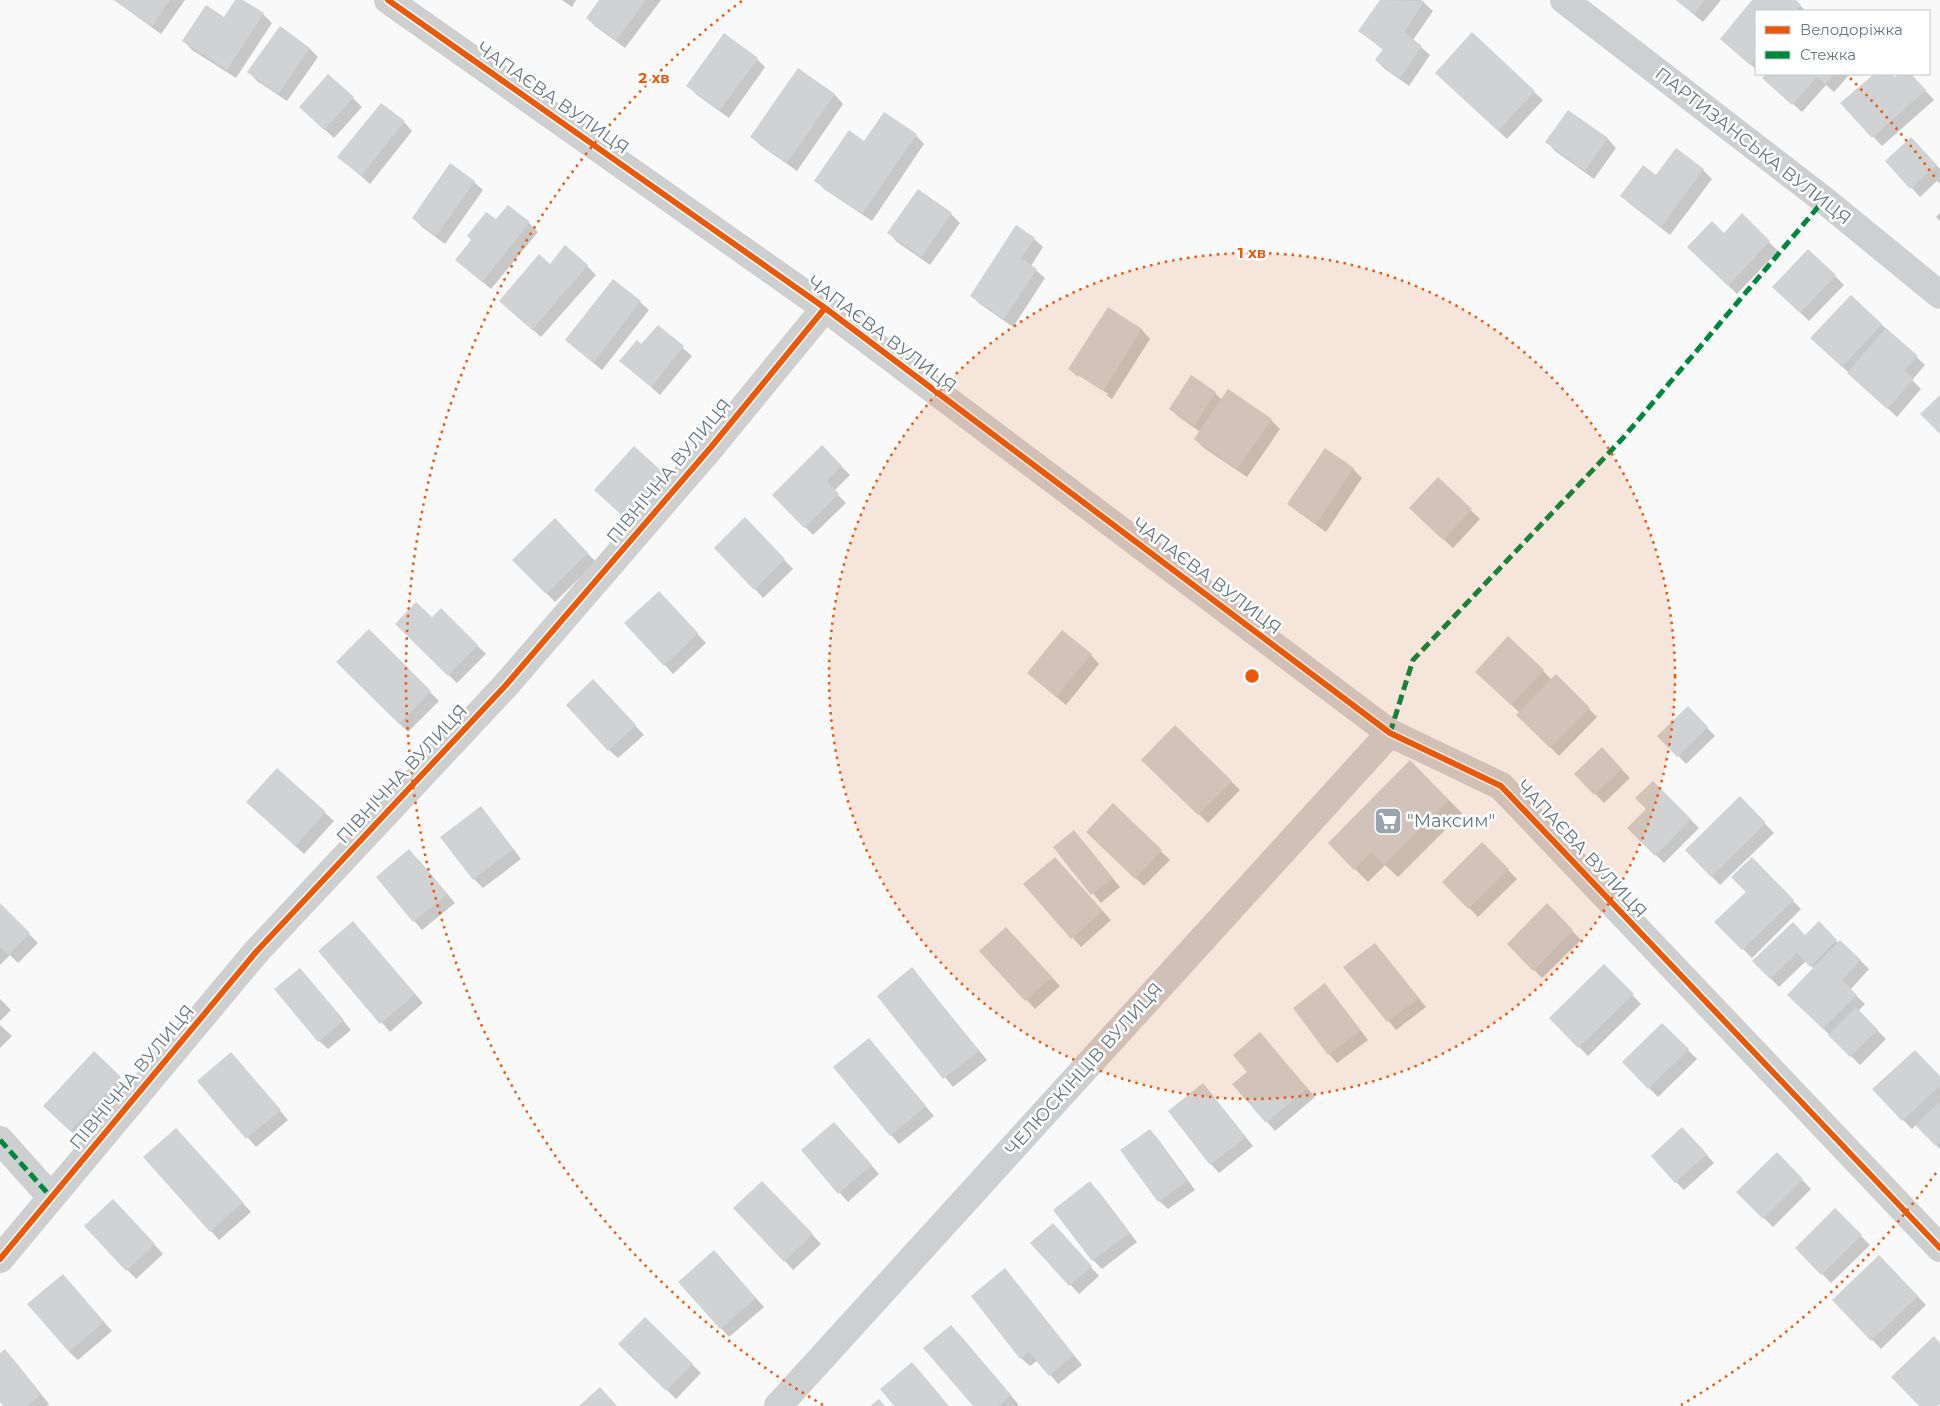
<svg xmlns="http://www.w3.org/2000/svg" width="1940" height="1406" viewBox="0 0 1940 1406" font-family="Montserrat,sans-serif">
<rect width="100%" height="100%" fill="#f9f9f9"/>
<path fill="#0003" fill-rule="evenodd" d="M 114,0 L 185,0 L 161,34 Z
M 236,0 L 241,0 L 263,14 L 272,23 L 236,78 L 192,50 L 184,41 L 224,18 Z
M 562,0 L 576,0 L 572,7 Z
M 601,0 L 661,0 L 625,48 L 596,27 L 587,18 Z
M 1381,0 L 1421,0 L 1433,11 L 1413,40 L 1430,55 L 1409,86 L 1385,69 L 1376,60 L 1383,50 L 1360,31 Z
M 1676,0 L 1721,0 L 1703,22 Z
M 1754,0 L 1794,0 L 1806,11 L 1756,11 L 1756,69 L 1730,47 Z
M 309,48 L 318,57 L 287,101 L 257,81 L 249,72 Z
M 757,59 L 765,67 L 729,118 L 697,95 L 688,86 Z
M 798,70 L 835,95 L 843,104 L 797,171 L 760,145 L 751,136 Z
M 1768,74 L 1850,74 L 1834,92 L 1826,85 L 1802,112 L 1764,78 Z
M 1876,74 L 1891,74 L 1895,78 L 1900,74 L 1910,74 L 1934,100 L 1882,146 L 1842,103 Z
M 1445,81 L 1534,92 L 1543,100 L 1507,139 Z
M 353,98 L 362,107 L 334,138 L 309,115 Z
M 1568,112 L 1608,139 L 1616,148 L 1594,179 L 1555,151 L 1547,142 Z
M 404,122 L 412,131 L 370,184 L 339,157 Z
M 916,135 L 924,144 L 872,221 L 824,189 L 816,180 L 864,142 Z
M 1920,148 L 1940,169 L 1940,184 L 1937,181 L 1920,197 L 1887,161 Z
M 1703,170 L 1712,179 L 1670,235 L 1630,204 L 1621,196 L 1657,176 Z
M 474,182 L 483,190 L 445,244 L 422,227 L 413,218 Z
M 918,191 L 951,214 L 960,223 L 930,265 L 897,242 L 889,233 Z
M 1940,213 L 1940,221 L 1936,217 Z
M 1742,215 L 1778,251 L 1737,294 L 1689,247 L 1724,234 Z
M 497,221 L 529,223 L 538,232 L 491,289 L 457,260 Z
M 1034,239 L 1043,247 L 1031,266 L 1045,278 L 1013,327 L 980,304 L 971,296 Z
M 550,266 L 587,266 L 596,275 L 541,337 L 500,301 Z
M 1835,276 L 1844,285 L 1809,321 L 1782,295 Z
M 1851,296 L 1925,365 L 1912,380 L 1921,389 L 1897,417 L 1821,347 Z
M 640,302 L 649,310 L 602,370 L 566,340 Z
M 1108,308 L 1142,330 L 1150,339 L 1112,399 L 1078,377 L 1069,369 ZM 1078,374 L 1108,394 L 1107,396 L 1078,377 Z
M 658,326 L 692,356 L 660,395 L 621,361 L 641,346 Z
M 1229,390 L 1271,420 L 1280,429 L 1247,477 L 1204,448 L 1195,439 L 1200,432 L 1179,417 L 1170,409 L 1215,393 L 1222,400 Z
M 822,447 L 850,475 L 834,491 L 846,503 L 813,535 L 774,495 Z
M 1326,450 L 1353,469 L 1362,478 L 1326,532 L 1298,512 L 1289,504 Z
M 665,476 L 674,484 L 635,527 L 604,498 Z
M 1438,479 L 1480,519 L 1453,548 L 1419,517 Z
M 745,519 L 793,569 L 763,598 L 755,589 Z
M 555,520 L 596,562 L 555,602 L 514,560 Z
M 668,602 L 706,643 L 673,674 L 665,665 Z
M 441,610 L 486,654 L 457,683 L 397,624 L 432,619 Z
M 369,631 L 439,701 L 408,732 L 338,662 Z
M 1091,655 L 1099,664 L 1066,705 L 1028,673 Z
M 1543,671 L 1552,680 L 1556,676 L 1597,717 L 1559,756 L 1518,715 L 1520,713 L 1486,681 Z
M 602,690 L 644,735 L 618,758 L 609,750 Z
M 1688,708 L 1715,736 L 1686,764 L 1659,736 Z
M 1175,727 L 1240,790 L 1208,823 L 1143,760 Z
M 1602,749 L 1630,778 L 1604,803 L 1576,774 Z
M 1410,762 L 1462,813 L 1398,877 L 1385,865 L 1368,882 L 1329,843 Z
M 1653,782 L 1699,828 L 1664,863 L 1629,828 L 1648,809 Z
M 1740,798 L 1774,833 L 1720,885 L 1686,850 Z
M 1113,805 L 1170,860 L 1144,886 L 1096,841 Z
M 481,808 L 489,817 L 521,859 L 483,888 L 474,879 Z
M 256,810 L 325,813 L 334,821 L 304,854 Z
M 1074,832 L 1120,887 L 1101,903 L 1054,847 Z
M 1482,844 L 1517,879 L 1478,917 L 1444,882 Z
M 418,859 L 455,903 L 422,930 L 377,877 Z
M 1752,859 L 1801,909 L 1752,958 L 1716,922 L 1748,892 Z
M 1063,867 L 1111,920 L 1081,947 L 1025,884 Z
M 0,905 L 38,943 L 18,963 L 10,955 L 0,965 Z
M 1547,905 L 1581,940 L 1542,978 L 1509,944 Z
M 1819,923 L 1838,943 L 1840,941 L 1869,969 L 1850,990 L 1865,1004 L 1858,1011 L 1886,1039 L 1860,1065 L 1789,995 L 1814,969 L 1806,961 L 1779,987 L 1754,961 L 1805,936 Z
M 362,932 L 423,1003 L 390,1032 L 320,951 Z
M 1015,937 L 1060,986 L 1035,1009 L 981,951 Z
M 1375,944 L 1426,1007 L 1396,1030 L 1345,967 Z
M 1604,966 L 1641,1004 L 1588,1056 L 1551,1018 Z
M 912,969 L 987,1060 L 953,1087 L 878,996 Z
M 308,978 L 351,1030 L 328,1049 L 319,1041 Z
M 1325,985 L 1333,994 L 1368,1040 L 1337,1063 L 1329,1054 Z
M 0,999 L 11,1010 L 0,1021 Z
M 1662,1024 L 1697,1059 L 1658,1097 L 1623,1062 Z
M 0,1025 L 12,1036 L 0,1048 Z
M 1260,1033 L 1315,1097 L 1275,1131 L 1234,1084 L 1248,1072 Z
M 869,1040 L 934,1116 L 899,1144 L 891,1135 Z
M 94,1053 L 128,1087 L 79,1139 L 53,1114 Z
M 231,1053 L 288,1120 L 256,1147 L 198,1081 Z
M 1940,1077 L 1940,1149 L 1916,1125 L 1912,1129 L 1874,1090 Z
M 1203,1084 L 1253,1146 L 1219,1173 L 1211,1164 Z
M 1150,1130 L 1158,1139 L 1195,1190 L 1168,1209 L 1159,1201 Z
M 842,1132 L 879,1174 L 848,1202 L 802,1150 Z
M 1691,1137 L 1714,1163 L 1684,1190 L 1676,1182 Z
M 184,1138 L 251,1212 L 219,1240 L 211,1231 Z
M 1777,1154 L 1811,1189 L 1773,1227 L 1738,1192 Z
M 1090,1183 L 1099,1192 L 1137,1242 L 1102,1269 L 1093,1260 L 1055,1210 Z
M 771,1191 L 821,1244 L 793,1270 L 785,1261 Z
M 122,1209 L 163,1254 L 136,1279 L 86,1226 Z
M 1835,1210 L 1870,1245 L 1831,1283 L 1797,1248 Z
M 1061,1234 L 1099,1276 L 1079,1294 L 1032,1243 Z
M 723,1261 L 764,1307 L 729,1337 L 680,1282 Z
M 1888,1265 L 1926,1305 L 1881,1349 L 1834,1300 Z
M 1005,1270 L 1082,1365 L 1058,1384 L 1038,1360 L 1030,1366 L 1021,1358 Z
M 71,1284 L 112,1331 L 78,1360 L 69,1352 Z
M 645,1318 L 701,1373 L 676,1399 L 620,1344 Z
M 960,1335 L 1019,1405 L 1017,1406 L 974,1406 Z
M 5,1351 L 14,1360 L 49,1404 L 47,1406 L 5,1406 L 0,1400 L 0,1355 Z"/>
<path fill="#d0d2d3" d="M 114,0 L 170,0 L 152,26 Z
M 235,0 L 243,0 L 264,13 L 227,70 L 182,41 L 206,5 L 224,17 Z
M 599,0 L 646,0 L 616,41 L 586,18 Z
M 1380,0 L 1425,1 L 1404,32 L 1422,46 L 1400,78 L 1375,60 L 1383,49 L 1358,31 Z
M 1676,0 L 1705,0 L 1694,14 Z
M 1752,0 L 1796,0 L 1801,5 L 1795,11 L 1756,11 L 1756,57 L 1750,65 L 1720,39 Z
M 280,26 L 310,48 L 278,94 L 247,72 Z
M 1472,32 L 1535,91 L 1498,131 L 1435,73 Z
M 724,33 L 758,58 L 720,110 L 686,86 Z
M 798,68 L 835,94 L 787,163 L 750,137 Z
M 328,74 L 354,97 L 324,130 L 299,107 Z
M 1766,74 L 1834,74 L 1825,84 L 1817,77 L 1792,105 L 1762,78 Z
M 1874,74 L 1892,74 L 1895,77 L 1898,74 L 1911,74 L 1926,90 L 1872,138 L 1840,103 Z
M 381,103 L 405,121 L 361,176 L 337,157 Z
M 1568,110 L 1608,138 L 1585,171 L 1545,142 Z
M 884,112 L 917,134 L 862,214 L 814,181 L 849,130 L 864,141 Z
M 1911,137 L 1937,165 L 1910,189 L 1885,161 Z
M 1676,148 L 1704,169 L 1661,227 L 1620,196 L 1643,165 L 1656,175 Z
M 450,163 L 475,181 L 436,236 L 412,218 Z
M 918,189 L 952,213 L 921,257 L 887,233 Z
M 508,205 L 530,222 L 482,282 L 455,260 L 471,240 L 467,236 L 486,212 L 496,219 Z
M 1742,213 L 1770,241 L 1728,286 L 1687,247 L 1712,221 L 1724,233 Z
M 1016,225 L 1035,238 L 1021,258 L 1037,269 L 1004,319 L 970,296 Z
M 565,245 L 588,265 L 532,330 L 499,301 L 539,254 L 550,264 Z
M 1808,249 L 1836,275 L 1800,313 L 1772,287 Z
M 613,279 L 641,301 L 593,363 L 565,340 Z
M 1851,295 L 1882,324 L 1842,367 L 1810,338 Z
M 1108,307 L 1142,329 L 1103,391 L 1068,369 Z
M 658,325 L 684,346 L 651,387 L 619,361 L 637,340 L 641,344 Z
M 1886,328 L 1918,356 L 1904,370 L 1914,379 L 1887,409 L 1847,373 Z
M 1191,375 L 1216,392 L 1194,426 L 1169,409 Z
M 1228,389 L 1272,419 L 1237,469 L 1194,439 Z
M 1940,395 L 1940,434 L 1920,414 Z
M 822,445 L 842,466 L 827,481 L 839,494 L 804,528 L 772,495 Z
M 634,446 L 666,475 L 626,519 L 594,490 Z
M 1325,448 L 1354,468 L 1316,524 L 1287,504 Z
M 1438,477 L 1472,509 L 1443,540 L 1409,508 Z
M 745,517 L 785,559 L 754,590 L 714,548 Z
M 555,518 L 588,553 L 546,594 L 512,560 Z
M 659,591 L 698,633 L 664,666 L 624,623 Z
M 416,602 L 432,617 L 441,608 L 478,645 L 448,676 L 395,624 Z
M 369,629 L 431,691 L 399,724 L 336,662 Z
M 1062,630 L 1092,654 L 1056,697 L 1027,673 Z
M 1508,636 L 1544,670 L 1511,705 L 1475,672 Z
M 1556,674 L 1590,708 L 1550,748 L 1516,715 Z
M 593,679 L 636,725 L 608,751 L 566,705 Z
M 1688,706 L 1708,727 L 1677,757 L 1657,736 Z
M 1175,725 L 1232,781 L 1198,815 L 1141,760 Z
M 1602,747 L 1622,769 L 1594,795 L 1574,774 Z
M 1410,760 L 1449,800 L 1384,865 L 1371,852 L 1354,870 L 1328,843 Z
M 277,768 L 326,812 L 295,846 L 246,802 Z
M 1653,781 L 1691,819 L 1655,856 L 1627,828 L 1646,809 L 1635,798 Z
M 1740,796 L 1766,823 L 1711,877 L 1685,850 Z
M 1113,803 L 1162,850 L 1135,879 L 1086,832 Z
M 481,806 L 513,849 L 473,880 L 440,837 Z
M 1074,830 L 1113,878 L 1091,895 L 1053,847 Z
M 1482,842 L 1509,869 L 1468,909 L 1442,882 Z
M 409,849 L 447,894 L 413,922 L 376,877 Z
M 1055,857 L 1103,911 L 1071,939 L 1023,884 Z
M 1752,857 L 1794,900 L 1742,950 L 1714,922 L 1746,892 L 1731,877 Z
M 0,903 L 30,933 L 9,955 L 0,947 Z
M 1547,903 L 1573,930 L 1533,971 L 1507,944 Z
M 353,921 L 415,994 L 380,1024 L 318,951 Z
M 1819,921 L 1837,940 L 1810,967 L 1797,953 L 1770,979 L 1752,961 L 1793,922 L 1805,935 Z
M 1006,927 L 1052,977 L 1025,1001 L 979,951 Z
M 1840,940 L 1861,960 L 1842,980 L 1857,995 L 1823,1029 L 1787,995 Z
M 1375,943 L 1419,998 L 1387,1022 L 1343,967 Z
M 1604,964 L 1634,994 L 1578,1048 L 1549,1018 Z
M 912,967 L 979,1051 L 943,1079 L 877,996 Z
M 300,968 L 344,1020 L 318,1042 L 274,989 Z
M 1325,983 L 1360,1031 L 1328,1055 L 1293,1008 Z
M 1856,1007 L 1878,1030 L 1850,1057 L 1828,1035 Z
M 1662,1023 L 1689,1049 L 1648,1089 L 1622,1062 Z
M 1260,1032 L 1307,1088 L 1266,1123 L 1232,1084 L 1247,1072 L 1233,1055 Z
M 869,1038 L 926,1106 L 890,1136 L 833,1067 Z
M 1915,1050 L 1940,1076 L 1940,1086 L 1902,1121 L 1872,1089 Z
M 94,1051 L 121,1077 L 70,1131 L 43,1106 Z
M 231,1052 L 281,1110 L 246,1139 L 197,1081 Z
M 1203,1083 L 1246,1137 L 1210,1165 L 1168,1111 Z
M 1940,1102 L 1940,1142 L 1936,1146 L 1915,1125 Z
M 834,1122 L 872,1165 L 838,1194 L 801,1150 Z
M 1682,1127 L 1707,1154 L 1675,1183 L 1651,1156 Z
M 176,1128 L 243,1202 L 210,1232 L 143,1157 Z
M 1150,1129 L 1187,1181 L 1158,1202 L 1120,1150 Z
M 1777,1152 L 1803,1179 L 1763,1219 L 1736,1192 Z
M 762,1181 L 813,1234 L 784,1262 L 733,1208 Z
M 1090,1181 L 1130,1233 L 1092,1261 L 1053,1210 Z
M 113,1199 L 155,1244 L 126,1271 L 84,1226 Z
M 1835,1208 L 1862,1235 L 1821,1275 L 1795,1248 Z
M 1053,1223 L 1092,1266 L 1069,1286 L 1030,1243 Z
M 714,1250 L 756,1298 L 720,1329 L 678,1282 Z
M 1879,1255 L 1918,1296 L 1871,1341 L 1832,1300 Z
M 1005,1268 L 1074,1355 L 1049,1376 L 1029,1352 L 1020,1359 L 971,1296 Z
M 63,1274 L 104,1322 L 69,1352 L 27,1304 Z
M 645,1317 L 693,1364 L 666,1391 L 618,1344 Z
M 951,1325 L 1011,1395 L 998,1406 L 973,1406 L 923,1348 Z
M 1934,1336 L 1940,1343 L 1940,1404 L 1938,1406 L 1919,1406 L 1891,1377 Z
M 5,1349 L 41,1395 L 27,1406 L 3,1406 L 0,1402 L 0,1353 Z
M 912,1362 L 949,1406 L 894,1406 L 880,1389 Z
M 600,1387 L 617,1406 L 579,1406 Z
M 879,1399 L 885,1406 L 870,1406 Z"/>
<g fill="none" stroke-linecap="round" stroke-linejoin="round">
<path stroke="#cecfd0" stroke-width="28" d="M 388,0 L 825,308 L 1390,733 L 1501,786 L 1940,1248
M 1564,0 L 1824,200 L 1940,295
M 0,1140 L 51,1197
M 0,1259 L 256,952 L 506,685 L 712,446 L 825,308
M 778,1406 L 1390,733"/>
<path stroke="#00873e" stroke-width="5" stroke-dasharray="10 5" stroke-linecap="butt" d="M 1390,733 L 1413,660 L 1623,438 L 1824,200
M 0,1140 L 51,1197"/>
<g stroke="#fff" stroke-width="9">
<path id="cycleway" d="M 388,0 L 825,308 L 1390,733 L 1501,786 L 1940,1248
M 0,1259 L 256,952 L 506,685 L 712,446 L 825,308"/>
</g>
<use href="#cycleway" stroke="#e8590c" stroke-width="6"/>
</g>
<circle cx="1252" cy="676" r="423" fill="#e8590c" fill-opacity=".12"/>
<g fill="none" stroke="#e8590c" stroke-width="2.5" stroke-dasharray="2.5 5">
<circle cx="1252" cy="676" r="423"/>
<path d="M1936 1173A846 846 0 0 1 1681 1405M823 1405A846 846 0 0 1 743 0M1850 78A846 846 0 0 1 1936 179"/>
</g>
<defs>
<g id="supermarket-square" transform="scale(1.4375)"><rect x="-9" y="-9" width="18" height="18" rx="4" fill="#99a4ac" stroke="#fff"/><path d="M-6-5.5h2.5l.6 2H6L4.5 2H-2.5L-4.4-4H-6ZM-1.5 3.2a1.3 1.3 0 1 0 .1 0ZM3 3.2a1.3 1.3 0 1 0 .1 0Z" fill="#fff"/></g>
</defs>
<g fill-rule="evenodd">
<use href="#supermarket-square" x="1388" y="821"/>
</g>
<g text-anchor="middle" stroke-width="5" stroke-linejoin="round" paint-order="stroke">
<g font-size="18" fill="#657683" stroke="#fff">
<text transform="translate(553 98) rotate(35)" y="6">ЧАПАЄВА ВУЛИЦЯ</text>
<text transform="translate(1753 146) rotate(38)" y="6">ПАРТИЗАНСЬКА ВУЛИЦЯ</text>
<text transform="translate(882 334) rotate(37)" y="6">ЧАПАЄВА ВУЛИЦЯ</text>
<text transform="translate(669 471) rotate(-50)" y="6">ПІВНІЧНА ВУЛИЦЯ</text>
<text transform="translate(1207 576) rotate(37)" y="6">ЧАПАЄВА ВУЛИЦЯ</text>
<text transform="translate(402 774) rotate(-47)" y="6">ПІВНІЧНА ВУЛИЦЯ</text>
<text transform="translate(1582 849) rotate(47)" y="6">ЧАПАЄВА ВУЛИЦЯ</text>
<text transform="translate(1084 1069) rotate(-48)" y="6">ЧЕЛЮСКІНЦІВ ВУЛИЦЯ</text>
<text transform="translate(132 1077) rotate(-50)" y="6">ПІВНІЧНА ВУЛИЦЯ</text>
</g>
<g font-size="18" fill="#657683" stroke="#fff" text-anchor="start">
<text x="1407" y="827">"Максим"</text>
</g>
</g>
<circle cx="1252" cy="676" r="8" fill="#e8590c" stroke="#fff" stroke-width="2.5"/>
<g font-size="15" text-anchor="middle" font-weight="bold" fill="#e8590c" stroke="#fff" stroke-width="5" stroke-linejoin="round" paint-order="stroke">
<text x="654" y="83">2 хв</text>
<text x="1252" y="258">1 хв</text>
</g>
<rect x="1755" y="10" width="175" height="65" fill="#ffffff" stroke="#c1c8cd"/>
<rect x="1765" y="26" width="25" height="8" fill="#e8590c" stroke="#c1c8cd"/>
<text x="1800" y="35" font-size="15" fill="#657683">Велодоріжка</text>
<rect x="1765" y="51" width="25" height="8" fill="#00873e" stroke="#c1c8cd"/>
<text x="1800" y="60" font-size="15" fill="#657683">Стежка</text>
</svg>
